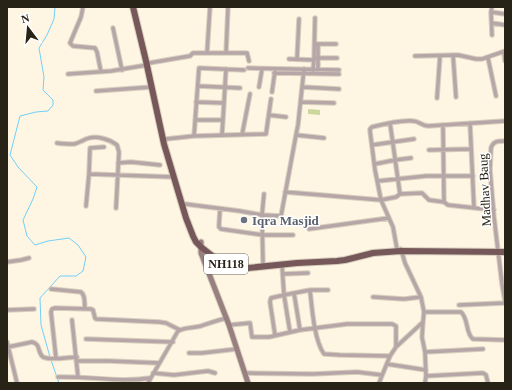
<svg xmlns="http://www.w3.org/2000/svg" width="512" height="390" viewBox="0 0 512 390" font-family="'Times New Roman',serif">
<rect width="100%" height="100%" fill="#fef6e3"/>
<path fill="#cdd69d" d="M 308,109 L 320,110 L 320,115 L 308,114 Z"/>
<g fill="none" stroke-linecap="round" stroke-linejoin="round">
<path stroke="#6fd0fb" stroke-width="1" d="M 50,357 L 41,325 L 40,298 L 60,276 L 76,276 L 83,271 L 86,257 L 78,245 L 69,238 L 48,241 L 35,245 L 27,236 L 23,220 L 33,199 L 37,187 L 18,167 L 10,155 L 20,116 L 36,112 L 48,111 L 53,105 L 53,100 L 43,90 L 44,77 L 39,48 L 47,35 L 54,19 L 55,7
M 51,360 L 59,383"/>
<g stroke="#d7d0be" stroke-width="5.5">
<path id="minor" d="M 83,7 L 81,17 L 70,43 L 73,46 L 95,48 L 97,52 L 101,72
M 491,12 L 505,14
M 492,23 L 505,25
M 113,28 L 122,70
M 492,35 L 491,12 L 492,7
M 316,44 L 336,44
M 504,52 L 505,61
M 207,53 L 210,7
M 226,53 L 228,7
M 453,55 L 456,97
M 415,56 L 458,55 L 476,59 L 482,59 L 505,51
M 317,58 L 337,58
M 488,58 L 496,96
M 289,59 L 314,60 L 313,70
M 297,59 L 299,19
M 314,60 L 315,18
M 149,63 L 190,56 L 193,53 L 247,53 L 249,61
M 248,68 L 339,70
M 318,70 L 318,44
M 274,73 L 339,74
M 68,74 L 111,71 L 147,65
M 198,86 L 240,88
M 259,87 L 262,69
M 302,87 L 339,89
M 96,91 L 152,87
M 272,92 L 275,71
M 437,98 L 440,56
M 196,102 L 224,103 L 226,69
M 301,102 L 334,103
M 269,115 L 286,117
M 195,120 L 223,120
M 390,123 L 400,194 L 396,197 L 381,200 L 393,227 L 397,249
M 470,123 L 474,207
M 443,125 L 444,202 L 448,205 L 494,210
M 222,135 L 224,103
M 242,135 L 250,94
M 296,135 L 324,138
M 194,136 L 199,68 L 244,70
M 166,139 L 194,136 L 266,134 L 271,99
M 505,141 C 498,141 493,141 491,148 L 490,170 L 494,217 L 502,284 L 505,301
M 57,143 C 63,144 68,144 74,144 C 78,143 82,141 86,139 C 96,135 109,139 117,145 L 119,152 L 116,208
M 372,145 L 414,139
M 429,150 L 471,149
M 118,163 L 131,162 L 160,165
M 375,164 L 395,160 L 411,158
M 89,174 L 90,148 L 104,147
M 378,181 L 426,176 L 473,176
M 285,192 L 381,200 L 375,170 L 370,131 L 370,129 L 372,127 C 384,124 401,120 413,121 C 419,121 422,126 428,126 L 505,121
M 264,194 L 262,215 L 281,216 L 296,135 L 298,125 L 304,69
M 400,194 L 422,193 L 429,200 L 444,202
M 185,204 L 240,211 L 262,215 L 263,264
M 86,206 L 89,174 L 174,177
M 220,209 L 219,225 L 219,227 L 221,229 L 263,235 L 293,235
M 309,229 L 389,218
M 401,249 L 405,263 L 421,297 L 424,312 L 423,322 L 422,337 L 425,352 L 426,376 L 425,383
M 7,262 L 21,260 L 29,258
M 282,265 L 284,295 L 290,332
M 283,274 L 308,273
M 51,289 L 81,292 C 86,296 84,303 85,309
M 310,290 C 312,308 314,340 324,354 L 340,355 L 390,356
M 294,293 L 300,330
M 373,297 L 404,299 L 421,297
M 459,305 L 505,303
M 7,310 L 34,309
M 424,312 L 461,312 C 469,319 465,333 473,339 L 505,340
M 72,320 L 78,377
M 229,325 L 250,323 L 252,337 L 269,337 L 300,330 L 347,324 L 392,324 L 396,326 L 396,347
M 275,335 L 270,302 L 271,298 L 284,295 L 310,290 L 328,290
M 86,339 L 173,342
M 7,342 L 17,383
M 8,347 L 32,342 C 41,344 37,352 43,357 C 50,361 69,357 77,357
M 425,352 L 483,349
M 189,353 L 202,353 L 237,349
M 56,358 L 51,312 L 52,309 L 55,308 L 91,309 L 93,310 L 95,318 L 96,319 L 159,322 L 166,323 L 180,330
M 77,361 L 109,361 L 159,363
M 387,364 L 426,370
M 153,373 L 174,375 L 208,371 L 215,373
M 245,373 L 313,374 L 357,372 L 382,375
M 426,376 L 483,373 L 486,375 L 488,383
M 58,377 C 89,376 120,383 150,378
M 148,383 L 178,331 C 185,327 193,328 201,326 C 210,323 218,320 227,318
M 379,383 L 390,356 L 396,347 L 423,322"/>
</g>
<g stroke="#d7d0be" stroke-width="7">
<path id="secondary" d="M 201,242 L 201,253 L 229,325 L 248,383
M 207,269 L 220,262 L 223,259"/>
</g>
<g stroke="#d7d0be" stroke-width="8">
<path id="trunk" d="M 133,7 L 146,61 L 164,144 L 186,218 L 193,236 L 196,242 L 201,247 L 220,262 L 228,266 L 234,267 L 248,268 L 297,263 L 337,261 L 345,260 L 373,253 L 401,251 L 505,252"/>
</g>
<use href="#minor" stroke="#b7a6a7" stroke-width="3.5"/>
<use href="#secondary" stroke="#987f80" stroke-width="5"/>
<use href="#trunk" stroke="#77585a" stroke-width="6"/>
</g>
<circle fill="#6b7280" stroke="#fff" stroke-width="1.5" cx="244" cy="220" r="4"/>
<g text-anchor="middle" stroke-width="3" stroke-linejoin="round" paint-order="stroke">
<rect fill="#fff" stroke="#68655d" stroke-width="1" x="204" y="254" width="44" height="20" rx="3"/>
<g font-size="12" font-weight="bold" fill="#282317">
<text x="226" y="268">NH118</text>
</g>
<g font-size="13" fill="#282317" stroke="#fff">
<text transform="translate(484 190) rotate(-93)" y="5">Madhav Baug</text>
</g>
<g font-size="13" font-weight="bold" fill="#5b616d" stroke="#fff" text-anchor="start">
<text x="252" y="225">Iqra Masjid</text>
</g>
</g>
<rect width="512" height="390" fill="none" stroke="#282317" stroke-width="16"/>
<g transform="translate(28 28) rotate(344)" stroke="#ffffff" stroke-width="3" paint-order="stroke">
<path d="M0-3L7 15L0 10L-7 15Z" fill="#282317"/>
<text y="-6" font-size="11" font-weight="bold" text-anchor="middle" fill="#282317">N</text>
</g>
</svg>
